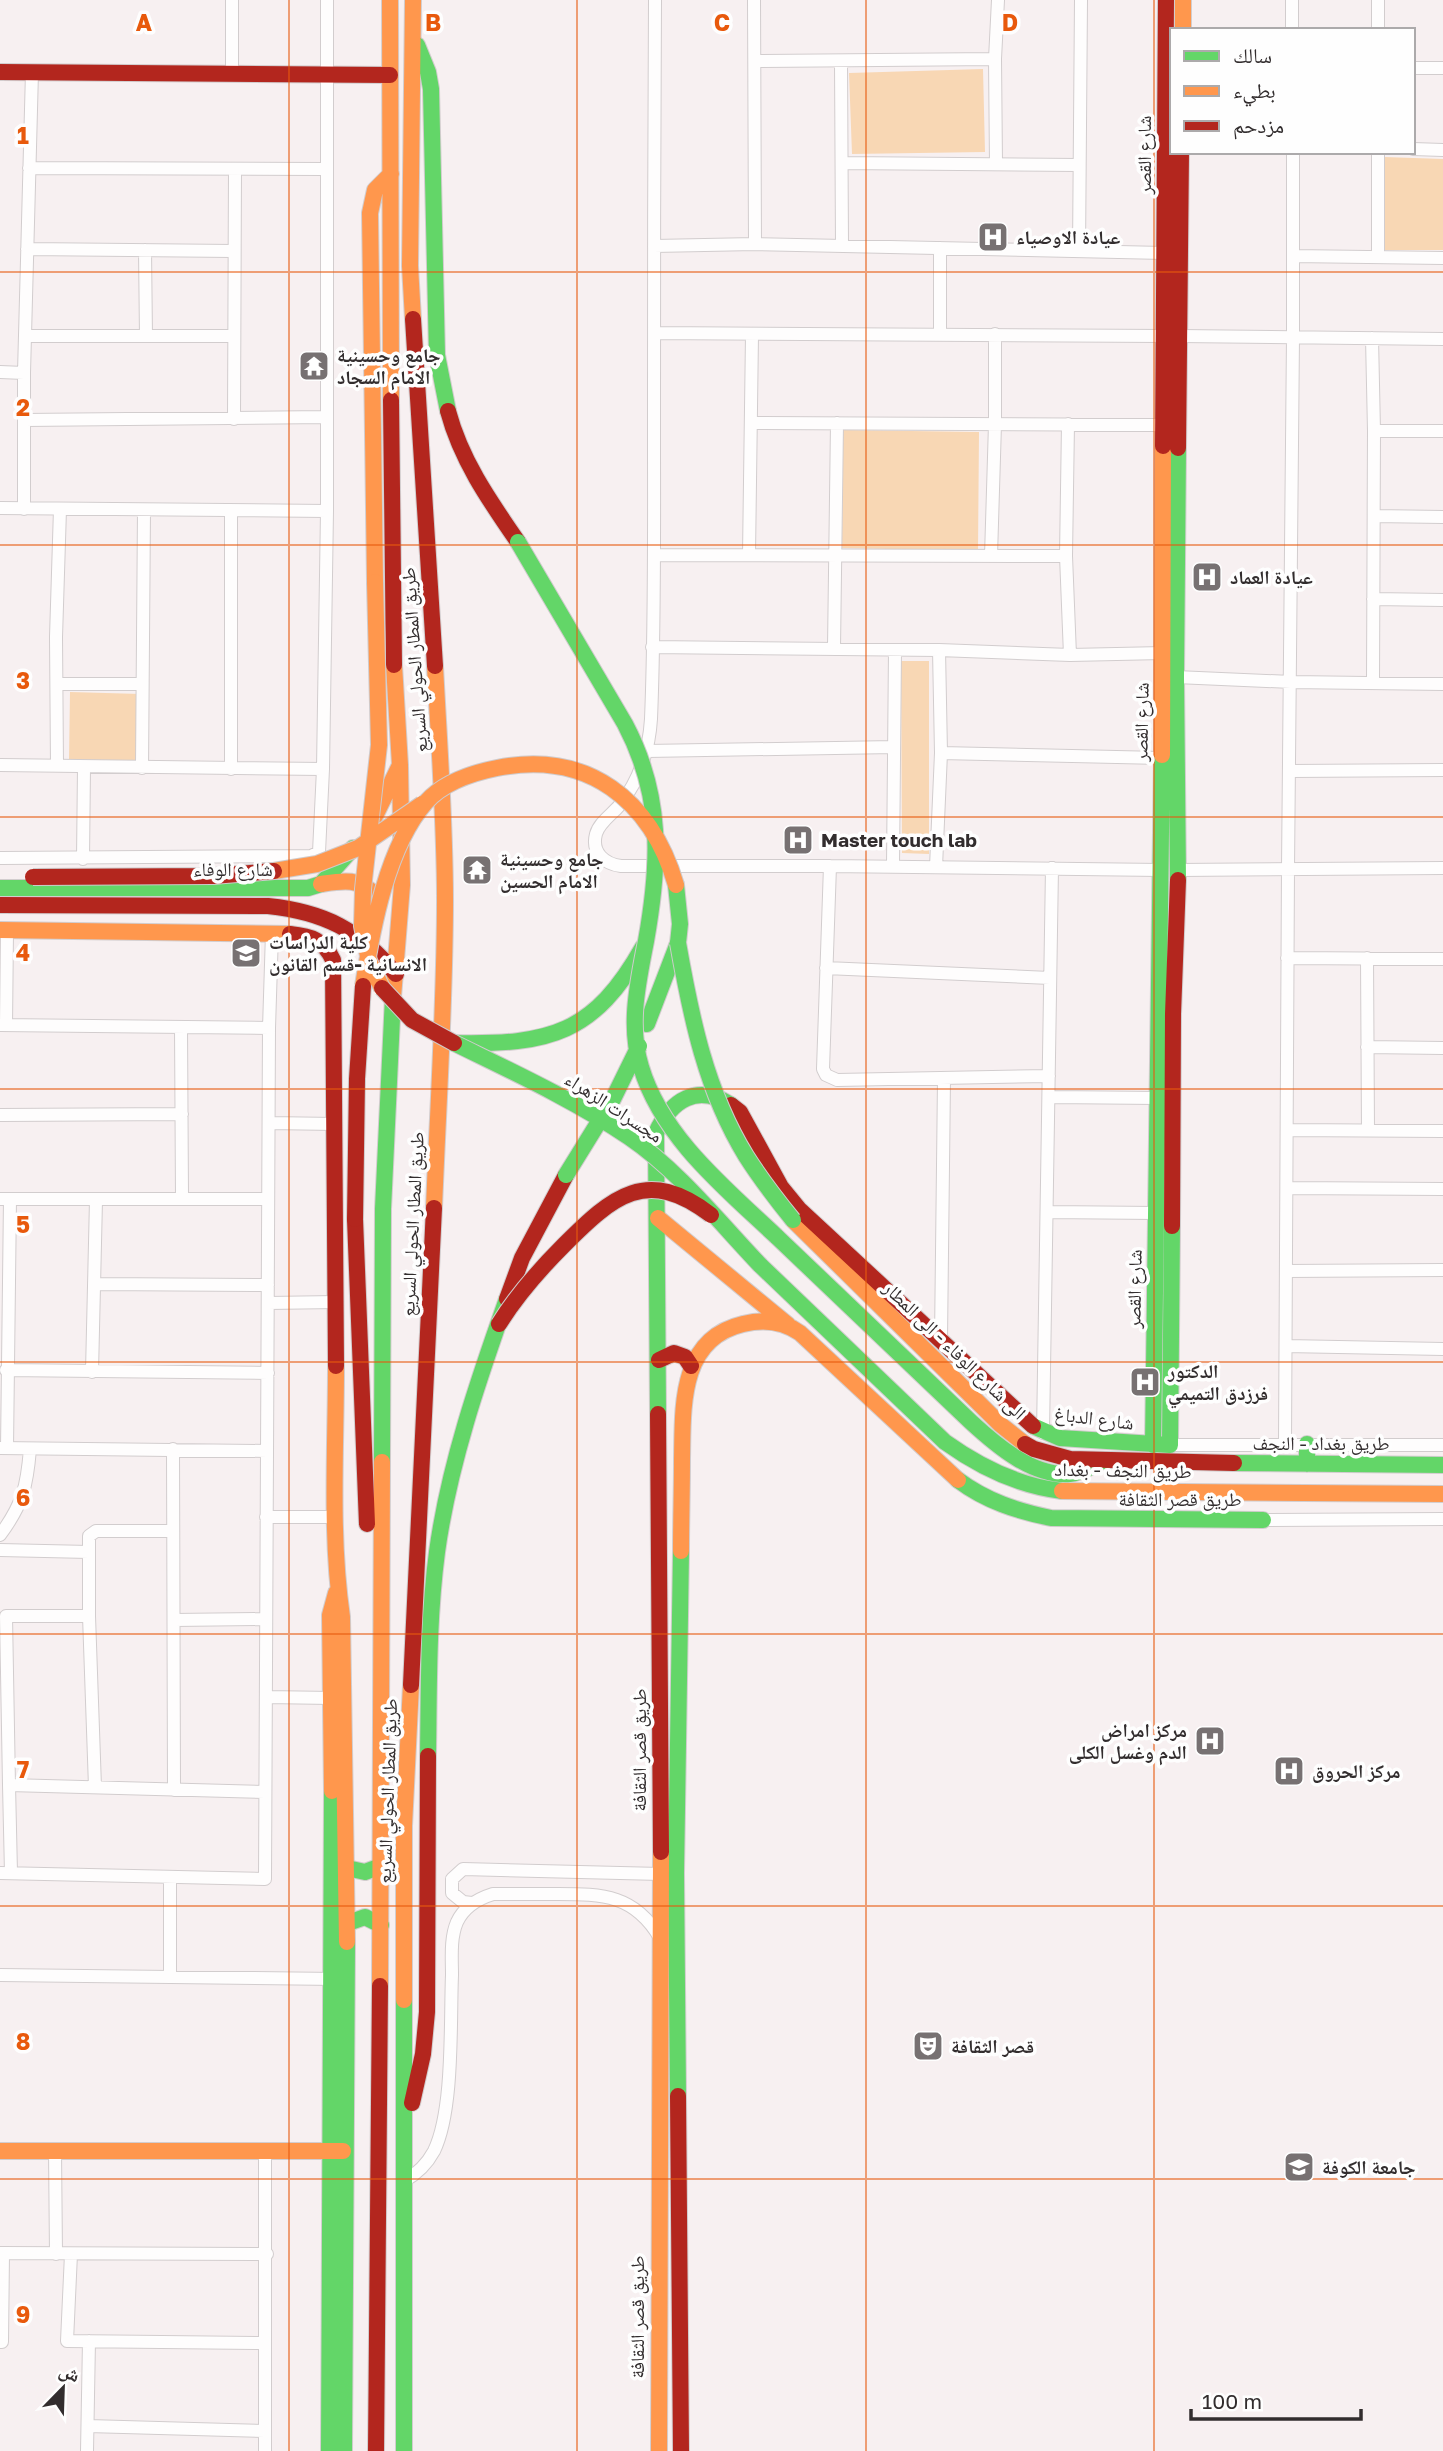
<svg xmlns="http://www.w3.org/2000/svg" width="1443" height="2451" viewBox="0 0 1443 2451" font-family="'Golos Text','Noto Naskh Arabic',sans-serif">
<rect width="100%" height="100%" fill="#f7f0f1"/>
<path fill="#f8d7b4" d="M 983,69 L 985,152 L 852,154 L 849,73 Z
M 1384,157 L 1443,159 L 1443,250 L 1385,250 Z
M 843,430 L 979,432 L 978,551 L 842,548 Z
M 901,661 L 929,661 L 929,854 L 902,853 Z
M 70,692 L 141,694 L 139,763 L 69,761 Z"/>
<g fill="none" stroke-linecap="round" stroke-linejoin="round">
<g stroke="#d2cdce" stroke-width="14">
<path id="street" d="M 232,0 L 232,74
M 655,0 C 654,143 654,285 654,428 C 654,525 655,622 651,719 C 649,751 639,781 619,806 C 611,815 599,823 596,834 C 591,853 605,864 621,866 L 830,866 L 1161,870
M 754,0 L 755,244
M 1292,0 L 1292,30
M 1378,30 L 1378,0
M 755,61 L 995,59
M 841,62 L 842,246
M 1413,68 L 1443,68
M 1413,149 L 1443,150
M 1378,152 L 1378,257
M 843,163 L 1079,165
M 996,164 L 995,59 L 998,0
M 29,168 L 327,169
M 654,246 L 755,244 L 1164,253
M 27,249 L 234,251
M 145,250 L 146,336
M 1079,251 L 1081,0
M 1293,256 L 1443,258
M 654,333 L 1165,336
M 940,334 L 940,248
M 25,336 L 234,336
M 1180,336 L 1443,339
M 1372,338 L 1374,431 L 1373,683
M 0,372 L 24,373
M 234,419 L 235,169
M 24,420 L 326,417
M 751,423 L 1171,425
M 1068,424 L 1066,556 L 1070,655
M 1374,431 L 1443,431
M 0,508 L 327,511
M 24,509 L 24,373 L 32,72
M 231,511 L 231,769
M 1374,516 L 1443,517
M 654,555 L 1066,556
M 749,555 L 752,335
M 991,556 L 995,424 L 995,334
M 1373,599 L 1443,600
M 652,647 L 939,650 L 1070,655 L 1163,653
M 834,648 L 837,423
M 1176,677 L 1291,682 L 1443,684
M 57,684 L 142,684
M 647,751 L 894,747
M 941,753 L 1161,758
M 0,765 L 323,769
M 57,765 L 56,637 L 60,509
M 142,768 L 144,510
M 1290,771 L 1443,770
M 0,858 L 311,856 L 319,852 L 323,769 L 327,511 L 327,0
M 83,859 L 84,767
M 830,866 L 823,1069 L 826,1075 L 837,1080 L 1049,1076
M 893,866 L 895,650
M 936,867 L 941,753 L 939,650
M 1178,870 L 1443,868
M 1287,958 L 1443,959
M 1367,958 L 1368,1130
M 826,968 L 1050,978
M 0,1025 L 269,1028
M 6,1025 L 7,931
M 181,1027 L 182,1197
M 1367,1047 L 1443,1048
M 1050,1097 L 1158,1098
M 0,1115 L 182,1114
M 269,1123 L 335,1124
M 1287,1130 L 1443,1131
M 1287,1188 L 1443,1189
M 0,1199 L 268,1199
M 1047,1212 L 1156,1213
M 1286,1271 L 1443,1270
M 96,1284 L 268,1285
M 268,1303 L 336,1302
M 941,1339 L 944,1079
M 1286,1346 L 1443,1349
M 6,1370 L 268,1373
M 92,1372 L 96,1200
M 1043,1433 L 1052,868
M 1285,1444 L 1288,868 L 1293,337 L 1293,152
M 1170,1445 L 1443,1445
M 0,1448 L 267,1451
M 7,1448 L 10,1199
M 173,1449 L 174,1790
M 266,1517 L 336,1517
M 1263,1520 L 1443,1519
M 0,1535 C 23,1504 27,1486 30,1449
M 0,1550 L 89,1552
M 174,1620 L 266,1619
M 266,1697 L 332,1698
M 9,1785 L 6,1616 L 89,1616
M 95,1787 L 89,1616 L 89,1536 L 96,1531 L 173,1531
M 0,1873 L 265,1879 L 269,1028 L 272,933
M 11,1873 L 9,1785 L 265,1792
M 472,1903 L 463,1902 L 452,1893 L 452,1879 L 463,1869 L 661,1874
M 0,1975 L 337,1979
M 170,1977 L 170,1878
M 55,2151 L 56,2254
M 404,2181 C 417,2174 427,2164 434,2151 C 454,2110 450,2022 452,1975 C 452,1959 450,1938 457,1922 C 464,1907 477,1899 493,1894 C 515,1894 537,1894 558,1894 C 603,1894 635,1895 660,1938
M 0,2253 L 267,2254
M 71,2254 L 67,2341 L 264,2343
M 0,2342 L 2,2342 L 3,2253
M 88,2426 L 265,2431
M 87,2451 L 89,2341
M 265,2451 L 265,2152"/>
</g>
<g stroke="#d2cdce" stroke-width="18">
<path id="fast" d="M 417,45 L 428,72 L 431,89 L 437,355 L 448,411
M 1178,880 L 1176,677 L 1178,448
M 0,888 L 308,888 L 321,884 L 353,848
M 647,1024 L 678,943 L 680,924 L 676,885
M 454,1043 C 550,1045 594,1034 643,947
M 776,1236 L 971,1422 C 996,1445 1033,1477 1070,1474 C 1082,1473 1094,1465 1105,1460
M 760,1265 L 945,1442 C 980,1467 1018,1486 1062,1491
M 658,1414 L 656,1133 C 671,1100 697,1083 731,1105
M 1033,1426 L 1060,1438 L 1170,1445 L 1172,1226
M 1307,1444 L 1307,1464
M 1153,1445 L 1162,755
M 382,1462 L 383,1209 L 393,997
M 1234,1463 L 1443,1465
M 958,1480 C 986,1501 1017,1511 1051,1518 L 1263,1520
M 428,1756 C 429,1688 428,1620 437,1552 C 449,1465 478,1381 507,1299
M 347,1868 L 365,1872 L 381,1866
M 348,1923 L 365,1917 L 381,1925
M 404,2000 L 404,2451
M 678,2096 L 676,1873 L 681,1551
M 329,2451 L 332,1791
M 344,2451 L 347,1942"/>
</g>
<g stroke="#d2cdce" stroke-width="18">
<path id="slow" d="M 390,0 L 391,400
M 413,0 L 410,266 L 413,319
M 1183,0 L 1183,30
M 375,582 L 370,213 L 375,190 L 391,174
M 1162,755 L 1163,446
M 374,818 L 400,765
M 321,884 C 341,881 360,877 374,895
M 0,930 L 290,934
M 393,997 L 402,885 L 400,765 L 394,665
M 434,1208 C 438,1105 445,1003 445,900 C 445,822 439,744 435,666
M 658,1218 L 788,1325
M 793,1220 L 1001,1425 L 1025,1444
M 336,1366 C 336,1449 330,1535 342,1617 L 347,1942
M 1062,1491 L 1443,1494
M 681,1551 C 681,1520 682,1490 682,1459 C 683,1407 679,1339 743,1324 C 763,1319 783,1321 800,1333 L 958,1480
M 332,1791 L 330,1615 L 336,1593
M 380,1986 L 382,1462
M 404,2000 L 404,1826 L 411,1685
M 0,2151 L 343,2151
M 659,2451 L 661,1852"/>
</g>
<g stroke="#d2cdce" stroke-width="18">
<path id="jam" d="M 0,72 L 390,75
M 413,319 L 435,666
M 391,400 L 394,665
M 448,411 C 461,460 489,500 518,542
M 1163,446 L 1166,0
M 1178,448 L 1181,152
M 0,905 L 268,906 C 325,912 359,930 396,974
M 290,934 C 311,936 324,940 333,960 L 336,1366
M 731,1105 L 740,1112 L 781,1187 L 799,1209 L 1033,1426
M 355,1219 L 367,1524
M 1172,1226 L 1173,1014 L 1178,880
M 507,1299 L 522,1258 L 566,1175
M 659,1360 L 674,1353 L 685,1357 L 691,1366
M 658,1414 L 661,1852
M 1025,1444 L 1034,1449 L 1070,1459 L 1234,1463
M 411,1685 L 434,1208
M 678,2096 L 681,2451
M 412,2103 L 423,2054 L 427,2012 L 428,1756
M 376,2451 L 380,1986"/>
</g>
<use href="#street" stroke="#fefdfd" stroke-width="12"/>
<use href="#fast" stroke="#63d668" stroke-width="16"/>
<use href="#slow" stroke="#ff974d" stroke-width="16"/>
<use href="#jam" stroke="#b3261e" stroke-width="16"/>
<g stroke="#cfcbcc" stroke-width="18" stroke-linecap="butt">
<path id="fast-bridge" d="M 518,542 L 625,724 C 663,796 660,863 646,941 C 638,983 628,1025 641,1067 C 662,1137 725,1188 776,1236
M 678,943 C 691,1017 706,1091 746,1156 C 760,1178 776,1199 793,1220
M 454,1043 C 513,1072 574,1100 629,1137 C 679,1171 719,1222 760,1265
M 566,1175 L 613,1099 L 639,1046"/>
</g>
<g stroke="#cfcbcc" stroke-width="18" stroke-linecap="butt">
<path id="slow-bridge" d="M 375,582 L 379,745 L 363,889 L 362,926 L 369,961 L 382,988
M 274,871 L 317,864 L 358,848 L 422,804
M 363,986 C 372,929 387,846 426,802 C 443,783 472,773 497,768 C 588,750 651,800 676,885"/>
</g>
<g stroke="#cfcbcc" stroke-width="18" stroke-linecap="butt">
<path id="jam-bridge" d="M 33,877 L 213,876 L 274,871
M 382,988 L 412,1020 L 454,1043
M 355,1219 L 357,1079 L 363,986
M 499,1324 C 517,1295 540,1269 564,1245 C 613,1196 647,1166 711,1215"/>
</g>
<use href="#fast-bridge" stroke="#63d668" stroke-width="16"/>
<use href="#slow-bridge" stroke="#ff974d" stroke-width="16"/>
<use href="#jam-bridge" stroke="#b3261e" stroke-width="16"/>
</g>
<path fill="none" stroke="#e8590c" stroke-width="2" stroke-opacity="0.55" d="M 289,0 L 289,2451M 577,0 L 577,2451M 866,0 L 866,2451M 1154,0 L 1154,2451M 0,272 L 1443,272M 0,545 L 1443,545M 0,817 L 1443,817M 0,1089 L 1443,1089M 0,1362 L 1443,1362M 0,1634 L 1443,1634M 0,1906 L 1443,1906M 0,2179 L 1443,2179"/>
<defs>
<g id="hospital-square" transform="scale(1.575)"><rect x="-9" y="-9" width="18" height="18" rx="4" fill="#777172" stroke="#fefefe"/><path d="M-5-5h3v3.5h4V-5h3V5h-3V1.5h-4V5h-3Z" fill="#fff"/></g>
<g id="temple-square" transform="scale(1.575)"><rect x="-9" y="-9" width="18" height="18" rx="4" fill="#777172" stroke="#fefefe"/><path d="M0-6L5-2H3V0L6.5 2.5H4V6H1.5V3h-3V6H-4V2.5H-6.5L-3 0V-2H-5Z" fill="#fff"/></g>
<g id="university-square" transform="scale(1.575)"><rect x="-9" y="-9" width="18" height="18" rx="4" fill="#777172" stroke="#fefefe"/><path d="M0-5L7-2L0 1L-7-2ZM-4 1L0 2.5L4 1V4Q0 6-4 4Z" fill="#fff"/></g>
<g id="theatre-square" transform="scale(1.575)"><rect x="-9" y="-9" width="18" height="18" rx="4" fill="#777172" stroke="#fefefe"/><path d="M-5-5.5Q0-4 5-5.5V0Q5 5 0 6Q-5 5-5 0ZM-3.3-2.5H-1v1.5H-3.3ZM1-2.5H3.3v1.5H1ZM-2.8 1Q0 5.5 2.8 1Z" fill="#fff"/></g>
</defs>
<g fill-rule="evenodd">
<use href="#hospital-square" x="993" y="237"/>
<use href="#temple-square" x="314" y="366"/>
<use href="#hospital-square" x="1207" y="577"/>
<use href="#hospital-square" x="798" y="840"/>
<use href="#temple-square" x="477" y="870"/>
<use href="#university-square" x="246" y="953"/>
<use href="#hospital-square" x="1145" y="1382"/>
<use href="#hospital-square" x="1210" y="1741"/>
<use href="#hospital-square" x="1289" y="1771"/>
<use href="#theatre-square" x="928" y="2046"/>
<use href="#university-square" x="1299" y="2167"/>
</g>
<g text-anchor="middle" stroke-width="7" stroke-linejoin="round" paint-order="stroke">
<g font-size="19" fill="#322d2e" stroke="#fefefe">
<text transform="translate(1144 155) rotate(-90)" y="7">شارع القصر</text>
<text transform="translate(414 660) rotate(-94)" y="7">طريق المطار الحولي السريع</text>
<text transform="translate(1141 722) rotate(-89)" y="7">شارع القصر</text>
<text x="233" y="876">شارع الوفاء</text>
<text transform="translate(614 1107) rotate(33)" y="7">مجسرات الزهراء</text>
<text transform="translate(412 1224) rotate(-87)" y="7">طريق المطار الحولي السريع</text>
<text transform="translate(1134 1289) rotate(-89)" y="7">شارع القصر</text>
<text transform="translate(955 1350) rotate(44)" y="7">الى شارع الوفاء - الى المطار</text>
<text transform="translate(1094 1418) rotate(7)" y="7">شارع الدباغ</text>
<text x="1321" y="1450">طريق بغداد - النجف</text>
<text transform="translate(1123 1470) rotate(1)" y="7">طريق النجف - بغداد</text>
<text x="1180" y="1506">طريق قصر الثقافة</text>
<text transform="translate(639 1750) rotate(-90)" y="7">طريق قصر الثقافة</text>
<text transform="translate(387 1791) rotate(-88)" y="7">طريق المطار الحولي السريع</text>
<text transform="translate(637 2317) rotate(-90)" y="7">طريق قصر الثقافة</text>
</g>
<g font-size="19" font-weight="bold" fill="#322d2e" stroke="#fefefe" text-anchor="start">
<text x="1016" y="244">عيادة الاوصياء</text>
<text x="337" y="362">جامع وحسينية<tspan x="337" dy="22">الامام السجاد</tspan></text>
<text x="1230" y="584">عيادة العماد</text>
<text x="821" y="847">Master touch lab</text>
<text x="500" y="866">جامع وحسينية<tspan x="500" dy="22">الامام الحسين</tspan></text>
<text x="269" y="949">كلية الدراسات<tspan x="269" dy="22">الانسانية -قسم القانون</tspan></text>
<text x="1168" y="1378">الدكتور<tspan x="1168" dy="22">فرزدق التميمي</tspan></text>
<text x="1187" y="1737" text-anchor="end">مركز امراض<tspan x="1187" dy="22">الدم وغسل الكلى</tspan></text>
<text x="1312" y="1778">مركز الحروق</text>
<text x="951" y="2053">قصر الثقافة</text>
<text x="1322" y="2174">جامعة الكوفة</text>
</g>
</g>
<g font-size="23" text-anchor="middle" font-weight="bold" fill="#e8590c" stroke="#fefefe" stroke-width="7" stroke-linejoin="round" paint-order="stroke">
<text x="144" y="31">A</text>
<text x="433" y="31">B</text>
<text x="722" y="31">C</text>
<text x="1010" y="31">D</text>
<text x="23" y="144">1</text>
<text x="23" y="416">2</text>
<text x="23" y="689">3</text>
<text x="23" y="961">4</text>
<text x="23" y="1233">5</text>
<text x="23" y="1506">6</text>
<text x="23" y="1778">7</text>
<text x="23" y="2050">8</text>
<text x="23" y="2323">9</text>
</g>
<rect x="1170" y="28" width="245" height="126" fill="#fefefe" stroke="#acaaab" stroke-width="2"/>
<rect x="1184" y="51" width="35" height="10" fill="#63d668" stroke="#acaaab" stroke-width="2"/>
<text x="1233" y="63" font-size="21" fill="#322d2e">سالك</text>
<rect x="1184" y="86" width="35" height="10" fill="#ff974d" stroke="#acaaab" stroke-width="2"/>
<text x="1233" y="98" font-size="21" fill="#322d2e">بطيء</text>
<rect x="1184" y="121" width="35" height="10" fill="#b3261e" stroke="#acaaab" stroke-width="2"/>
<text x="1233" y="133" font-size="21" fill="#322d2e">مزدحم</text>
<g transform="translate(63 2388) rotate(23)" stroke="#fefefe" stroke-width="5" paint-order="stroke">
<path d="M0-5L12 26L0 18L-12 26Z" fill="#322d2e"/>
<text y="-10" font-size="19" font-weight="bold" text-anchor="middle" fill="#322d2e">ش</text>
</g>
<path d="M1191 2409v10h170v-10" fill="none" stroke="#322d2e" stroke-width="3.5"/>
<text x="1202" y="2409" font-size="21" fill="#322d2e" stroke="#fefefe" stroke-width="5" paint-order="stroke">100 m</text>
</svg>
